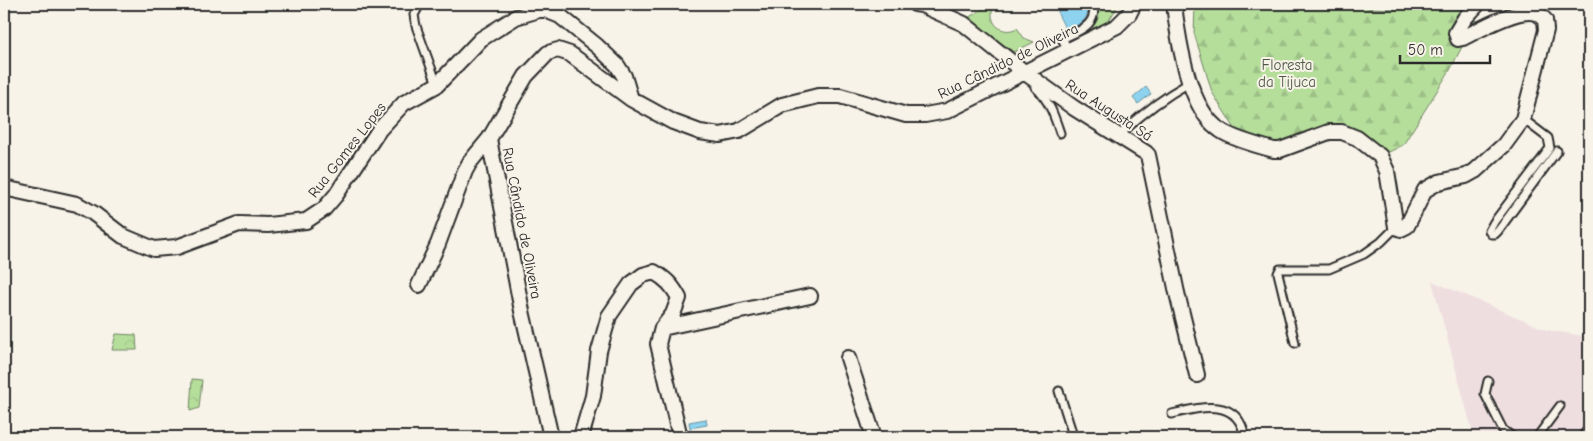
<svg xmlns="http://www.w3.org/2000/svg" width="1593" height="441" viewBox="0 0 1593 441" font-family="'Comic Neue',sans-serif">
<defs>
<pattern id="forest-firs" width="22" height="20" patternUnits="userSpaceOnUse" patternTransform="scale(1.25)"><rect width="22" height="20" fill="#b5de9b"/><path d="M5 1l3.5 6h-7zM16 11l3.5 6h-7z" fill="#9cbf86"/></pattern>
<pattern id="park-crowns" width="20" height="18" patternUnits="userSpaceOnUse" patternTransform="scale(1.25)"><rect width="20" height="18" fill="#b5de9b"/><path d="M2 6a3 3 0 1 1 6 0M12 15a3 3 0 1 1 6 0" fill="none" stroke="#9cbf86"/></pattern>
</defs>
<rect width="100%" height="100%" fill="#f7f3e8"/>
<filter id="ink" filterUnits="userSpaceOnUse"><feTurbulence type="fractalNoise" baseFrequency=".02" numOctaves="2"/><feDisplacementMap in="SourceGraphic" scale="10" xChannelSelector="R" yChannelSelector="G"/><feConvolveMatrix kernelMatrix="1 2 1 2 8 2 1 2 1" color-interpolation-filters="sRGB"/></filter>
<g filter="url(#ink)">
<path fill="#efdee0" d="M 1432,281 L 1547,330 L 1589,337 L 1589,437 L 1474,437 Z"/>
<path fill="url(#forest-firs)" stroke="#708463" d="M 1195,4 L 1361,4 L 1369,8 L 1396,9 L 1399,4 L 1484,4 L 1450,70 L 1403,145 L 1377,158 L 1343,131 L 1280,149 L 1237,132 L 1212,92 L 1194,33 Z"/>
<path fill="url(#park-crowns)" stroke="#708463" d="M 116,334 L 136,335 L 137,350 L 112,350 Z
M 192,379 L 202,380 L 199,408 L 190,411 Z"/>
<path fill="#b5de9b" stroke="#708463" d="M 991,4 L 995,4 C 985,20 1001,37 1017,28 L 1024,38 L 1034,42 L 1014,52 L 966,19 Z
M 1097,4 L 1119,4 L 1106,25 L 1096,33 L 1093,27 L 1098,13 Z"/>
<path fill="#8dd3ef" stroke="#6690a1" d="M 1059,4 L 1086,4 C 1092,20 1079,25 1066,30 L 1058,14 Z
M 1146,87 L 1151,94 L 1138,104 L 1133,98 Z
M 706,419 L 707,425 L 690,428 L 689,422 Z"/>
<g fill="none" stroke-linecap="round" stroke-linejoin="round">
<g stroke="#2b2b2b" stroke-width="11">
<path id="service" d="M 420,4 L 414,15 L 416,26 L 437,84
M 1069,50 L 1062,39 C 1078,31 1098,26 1093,4
M 1035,87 C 1049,100 1054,115 1060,133
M 1523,119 L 1548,138 L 1550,148 L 1494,222 L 1489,231 L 1491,234 L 1495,234 L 1498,231 L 1557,151
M 1125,130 C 1144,112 1166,96 1189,83
M 1295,343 L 1278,273 L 1280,269 L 1329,269 L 1364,254 L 1381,242 L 1396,227
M 1488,381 L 1485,394 L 1503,430 L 1513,437
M 1059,391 L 1071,429 L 1072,437
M 1172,414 C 1201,407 1238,397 1245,437
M 1537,437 L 1560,406
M 1582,437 L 1589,428"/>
</g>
<g stroke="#2b2b2b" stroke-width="18">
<path id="minor" d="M 915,4 L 922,5 L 964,24 L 1024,72 L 1074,108 L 1146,153 L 1148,155 L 1177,293 L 1197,375
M 1174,4 C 1178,39 1188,109 1220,130 C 1231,138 1259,146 1274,150 L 1280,150 L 1329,132 L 1342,132 L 1357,138 L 1380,156 L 1387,171 L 1396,227 L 1401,229 L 1407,226 L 1425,190 L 1439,182 L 1466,176 L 1475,171 L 1504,145 L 1523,119 L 1546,30 L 1545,20 C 1542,17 1539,14 1536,13 C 1518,7 1479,30 1463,38 L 1458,39 L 1456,33 L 1465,18 L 1478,4
M 4,188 L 77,204 L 93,213 L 123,236 L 154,249 L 177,247 L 239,224 L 268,225 L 306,221 L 324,209 L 336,195 L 379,130 L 404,103 L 437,85 L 481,39 L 516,17 L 539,10 L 545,10 L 560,16 L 597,46 L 617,65 L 624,76 L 631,99
M 419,285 L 438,244 L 465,171 L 470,162 L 489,139
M 662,328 L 810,296
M 848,358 L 874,437
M 551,437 L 522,311 L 489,139 L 526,76 L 548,53 L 558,50 L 570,54 L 631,99 L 673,122 L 700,132 L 720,135 L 739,131 L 782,105 L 818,96 L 840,96 L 906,115 L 925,115 L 947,111 L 1117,26 L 1129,14 L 1134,4
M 581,437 L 593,396 L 599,351 L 609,316 L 631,284 L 643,275 L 654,272 C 666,279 672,285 679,298 L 673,314 L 662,328 L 658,344 L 680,437"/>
</g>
<use href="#service" stroke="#f7f3e8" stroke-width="7"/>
<use href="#minor" stroke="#f7f3e8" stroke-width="14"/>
</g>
</g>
<g text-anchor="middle" stroke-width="4" stroke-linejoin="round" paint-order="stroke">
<g font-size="15" fill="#2b2b2b" stroke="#f7f3e8">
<text transform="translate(1008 61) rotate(-26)" y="5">Rua Cândido de Oliveira</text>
<text transform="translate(1109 110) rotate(33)" y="5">Rua Augusta Sá</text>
<text transform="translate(347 150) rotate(-52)" y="5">Rua Gomes Lopes</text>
<text transform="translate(522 223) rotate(79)" y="5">Rua Cândido de Oliveira</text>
</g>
<g font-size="15" fill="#4e5847" stroke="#f7f3e8">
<text x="1287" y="70">Floresta<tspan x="1287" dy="17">da Tijuca</tspan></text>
</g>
</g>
<rect width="1593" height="441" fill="none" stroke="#f7f3e8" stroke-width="20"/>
<rect x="10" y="10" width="1573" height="421" fill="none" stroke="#2b2b2b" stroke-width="2" filter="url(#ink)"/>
<path d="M1400 55v8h90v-8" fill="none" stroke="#2b2b2b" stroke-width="2.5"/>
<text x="1408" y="55" font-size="15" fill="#2b2b2b" stroke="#f7f3e8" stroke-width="4" paint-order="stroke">50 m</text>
</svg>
